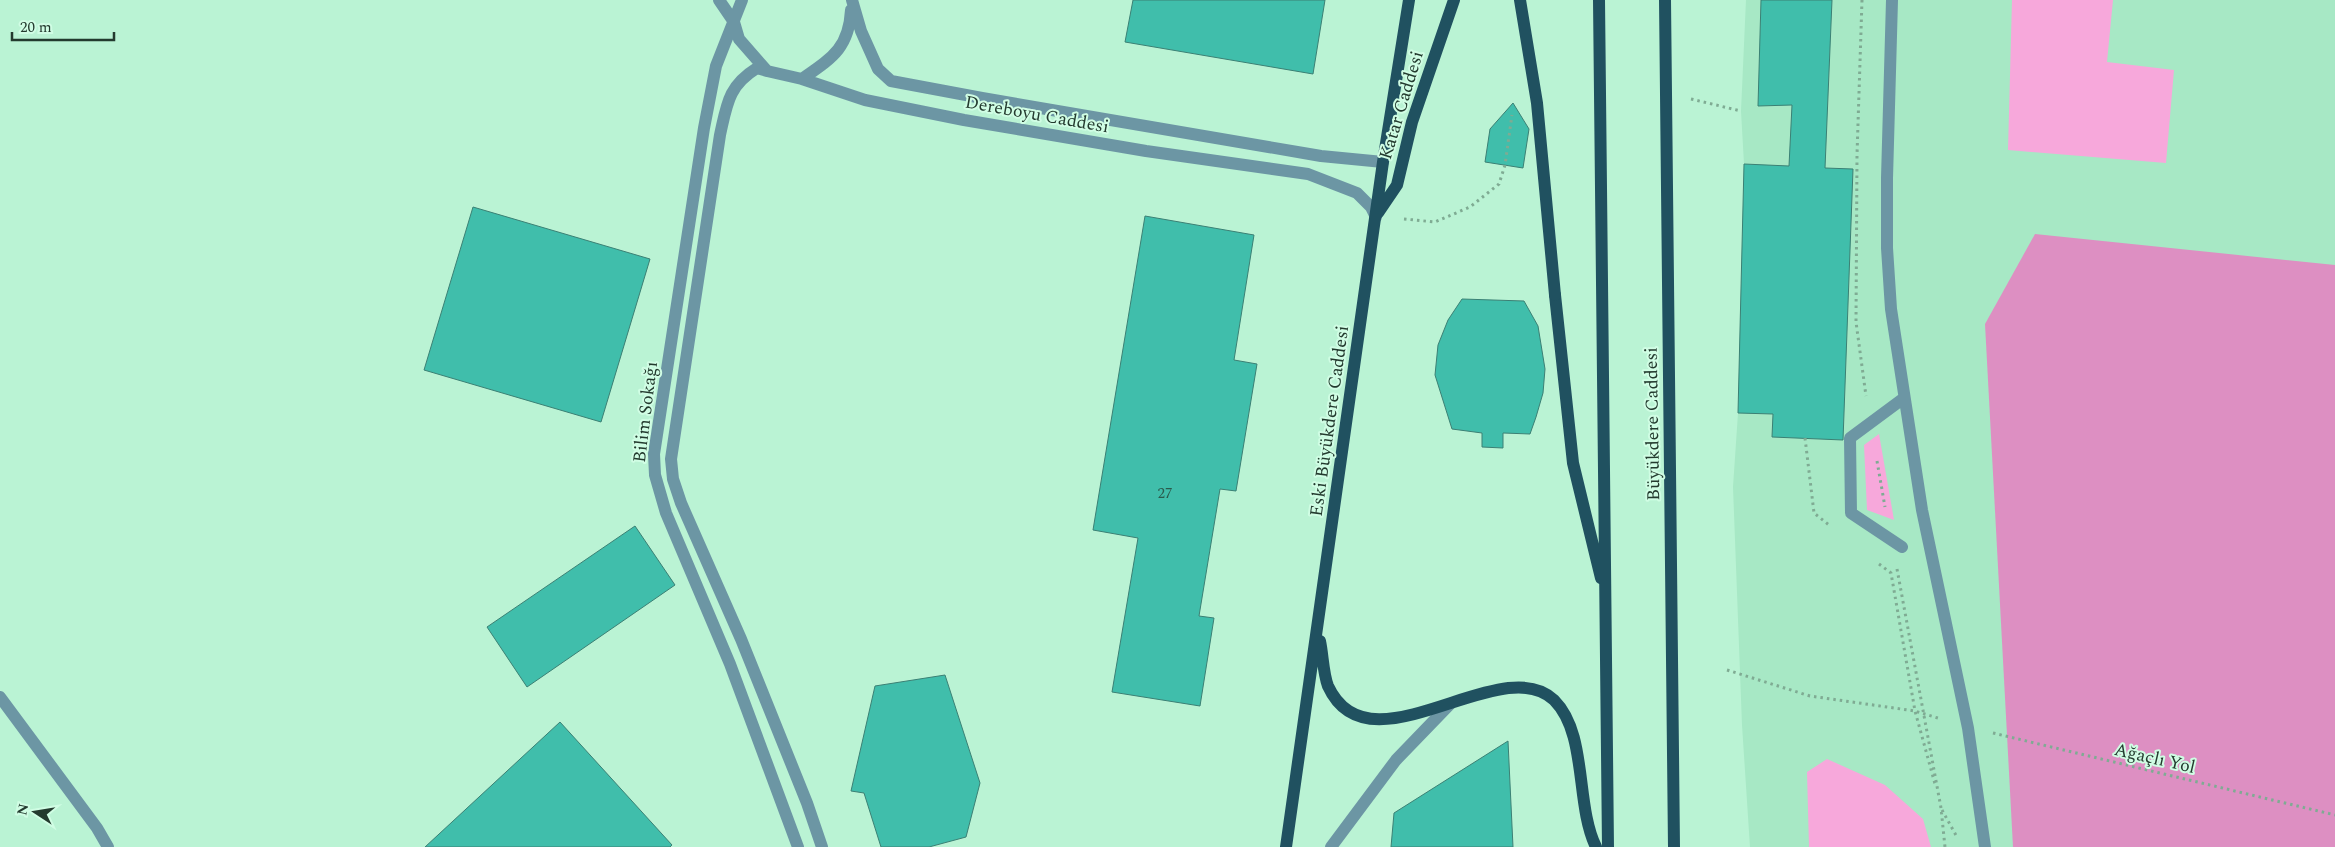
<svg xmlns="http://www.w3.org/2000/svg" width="2335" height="847" viewBox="0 0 2335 847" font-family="Spectral,serif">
<rect width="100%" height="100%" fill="#baf3d4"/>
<path fill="#a7e8c5" d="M 1746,0 L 2335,0 L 2335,847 L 1750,847 L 1742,725 L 1733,487 L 1738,413 L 1744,164 L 1741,111 Z"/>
<path fill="#f7a8db" d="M 2012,0 L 2113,0 L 2107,62 L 2174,70 L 2166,163 L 2008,150 Z
M 1879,434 L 1894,520 L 1867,510 L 1864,445 Z
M 1827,759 L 1885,785 L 1923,819 L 1931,847 L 1809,847 L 1807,772 Z"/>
<path fill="#dd8fc2" d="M 2035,234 L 2335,265 L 2335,847 L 2013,847 L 1985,324 Z"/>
<path fill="#40beab" stroke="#3b8074" d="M 1133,0 L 1325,0 L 1313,74 L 1125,42 Z
M 1761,0 L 1832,0 L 1825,168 L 1853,169 L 1843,440 L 1772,437 L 1773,414 L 1738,413 L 1744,164 L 1789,166 L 1792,105 L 1758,106 Z
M 1513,103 L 1529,129 L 1523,168 L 1485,162 L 1490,129 Z
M 473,207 L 650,259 L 601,422 L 424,370 Z
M 1145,216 L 1254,235 L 1234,360 L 1257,364 L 1236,491 L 1220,489 L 1199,616 L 1214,618 L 1200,706 L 1112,692 L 1138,538 L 1093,530 Z
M 1462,299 L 1524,301 L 1538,326 L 1545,369 L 1543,393 L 1536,417 L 1530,434 L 1503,433 L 1503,448 L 1482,447 L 1482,433 L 1452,429 L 1435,375 L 1438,345 L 1448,320 Z
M 635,526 L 675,585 L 527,687 L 487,627 Z
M 945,675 L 980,783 L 966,837 L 929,847 L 881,847 L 864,793 L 851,791 L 875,686 Z
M 560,722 L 672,845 L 670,847 L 425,847 Z
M 1508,741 L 1513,847 L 1391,847 L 1394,813 Z"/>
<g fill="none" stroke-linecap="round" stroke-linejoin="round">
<path stroke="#7fab93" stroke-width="3" stroke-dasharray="2.5 4" stroke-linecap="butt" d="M 1862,0 L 1857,155 L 1856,322 L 1866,396
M 1691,99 L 1741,111
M 1404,219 L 1435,222 L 1470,207 L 1499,184 L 1505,165 L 1512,115
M 1805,438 L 1814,513 L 1829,525
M 1877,461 L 1885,507
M 1879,564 L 1891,573 L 1915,711 L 1935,784
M 1897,569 L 1941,808 L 1945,847
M 1727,670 L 1810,696 L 1915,711 L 1941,719
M 1993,733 L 2335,815
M 1942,810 L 1957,837"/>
<path stroke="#6c96a4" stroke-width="12" d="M 719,0 L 734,22 L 739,39 L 767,71 L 802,79 L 865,100 L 964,120 L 1146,151 L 1308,174 L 1357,193 L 1371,207 L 1376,217
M 742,0 L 716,66 L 704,128 L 654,454 L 655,475 L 666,513 L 730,664 L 798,847
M 852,0 L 861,31 L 878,69 L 891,81 L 982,98 L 1321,156 L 1383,162
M 1892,0 L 1887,178 L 1887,248 L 1891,309 L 1922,510 L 1968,728 L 1985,847
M 767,71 L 757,68 C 728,86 727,104 720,135 L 671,459 L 673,479 L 681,503 L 741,639 L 807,803 L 822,847
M 802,79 C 832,58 849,48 851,10
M 1902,547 L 1851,513 L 1850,438 L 1904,398
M 0,697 L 97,828 L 108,847
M 1331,847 L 1396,760 L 1450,704"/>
<path stroke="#205160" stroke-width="12" d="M 1599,0 L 1608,847
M 1665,0 L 1674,847
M 1378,213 L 1397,185 L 1412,122 L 1454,0
M 1555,295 L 1573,463 L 1601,578
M 1320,641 C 1323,655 1323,673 1328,686 C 1369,776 1501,649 1554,700 C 1588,734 1575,804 1596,847
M 1286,847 L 1383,162 L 1409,0"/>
<path stroke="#205160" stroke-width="12" d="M 1520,0 L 1537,103 L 1555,295"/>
</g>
<g text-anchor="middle" stroke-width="4" stroke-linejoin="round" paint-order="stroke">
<g font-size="15" fill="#2a5b4d">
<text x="1165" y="498">27</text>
</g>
<g font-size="18" fill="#233a2e" stroke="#d0fde4">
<text transform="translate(1401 105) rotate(-73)" y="6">Katar Caddesi</text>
<text transform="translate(1037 114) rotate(10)" y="6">Dereboyu Caddesi</text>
<text transform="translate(645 412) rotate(-83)" y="6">Bilim Sokağı</text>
<text transform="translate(1329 421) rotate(-82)" y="6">Eski Büyükdere Caddesi</text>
<text transform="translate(1652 424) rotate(-91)" y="6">Büyükdere Caddesi</text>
<text transform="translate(2155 758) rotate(13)" y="6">Ağaçlı Yol</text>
</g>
</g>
<g transform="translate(35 812) rotate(282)" stroke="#d0fde4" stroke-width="4" paint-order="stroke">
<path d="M0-4L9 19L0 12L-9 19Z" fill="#233a2e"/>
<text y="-8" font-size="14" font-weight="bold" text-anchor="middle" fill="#233a2e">N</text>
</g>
<path d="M12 32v8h102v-8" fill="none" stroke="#233a2e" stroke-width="2.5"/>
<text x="20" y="32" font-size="15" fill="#233a2e" stroke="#d0fde4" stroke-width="4" paint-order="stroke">20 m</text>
</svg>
